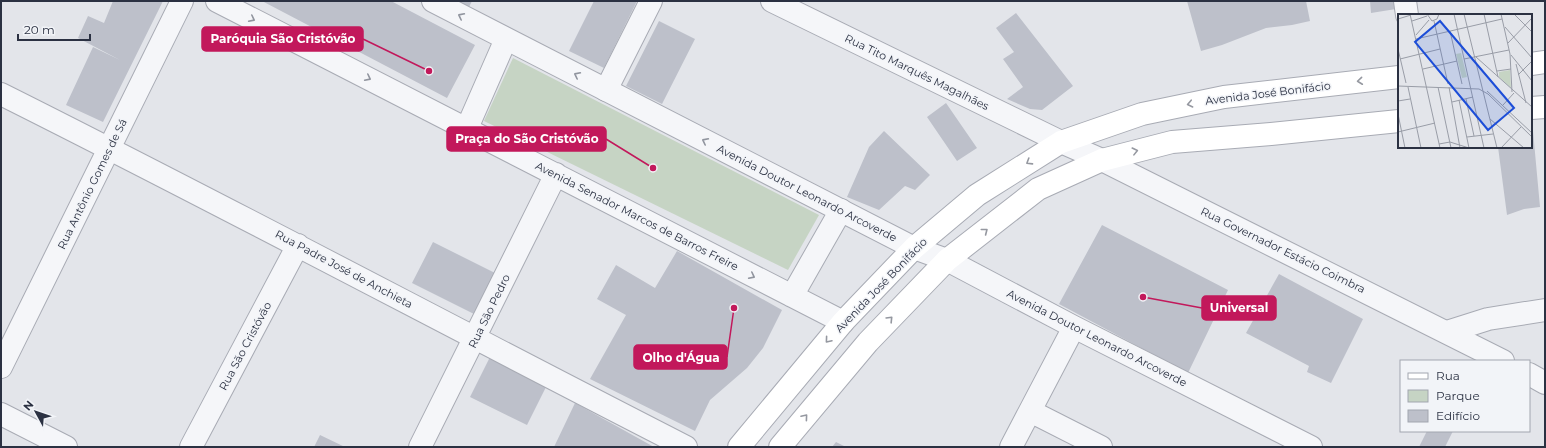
<svg xmlns="http://www.w3.org/2000/svg" width="1546" height="448" viewBox="0 0 1546 448" font-family="Montserrat,sans-serif">
<rect width="100%" height="100%" fill="#e3e5ea"/>
<path fill="#c6d4c4" d="M 513,58 L 819,215 L 788,270 L 484,121 Z"/>
<path fill="#bdc0ca" d="M 113,1 L 163,1 L 103,122 L 66,105 L 93,47 L 120,60 L 78,38 L 88,16 L 104,23 Z
M 262,1 L 391,1 L 475,45 L 447,98 Z
M 457,1 L 472,1 L 469,7 Z
M 594,1 L 637,1 L 604,68 L 569,51 Z
M 1187,1 L 1306,1 L 1310,21 L 1292,25 L 1266,28 L 1222,45 L 1201,51 Z
M 1370,1 L 1395,1 L 1396,9 L 1371,13 Z
M 1016,13 L 1073,86 L 1042,110 L 1030,109 L 1007,99 L 1023,87 L 1003,59 L 1014,52 L 996,28 Z
M 659,21 L 695,39 L 662,104 L 626,86 Z
M 946,103 L 977,148 L 957,161 L 927,117 Z
M 884,131 L 930,175 L 915,190 L 905,186 L 879,210 L 847,197 L 869,147 Z
M 1533,131 L 1540,207 L 1524,209 L 1507,215 L 1498,147 L 1531,147 L 1531,132 Z
M 1102,225 L 1228,290 L 1188,373 L 1059,304 Z
M 433,242 L 495,273 L 474,314 L 412,283 Z
M 677,251 L 782,310 L 763,348 L 747,368 L 710,400 L 695,431 L 590,379 L 626,315 L 597,299 L 616,265 L 655,288 Z
M 1279,274 L 1363,319 L 1331,383 L 1307,372 L 1309,366 L 1246,333 Z
M 490,357 L 547,385 L 527,425 L 470,397 Z
M 575,403 L 654,447 L 554,447 Z
M 1427,431 L 1453,431 L 1445,447 L 1419,447 Z
M 320,435 L 345,447 L 314,447 Z
M 836,442 L 846,447 L 832,447 Z"/>
<g fill="none" stroke-linecap="round" stroke-linejoin="round">
<g stroke="#a8abb4" stroke-width="24">
<path id="minor" d="M 217,1 L 843,322
M 772,1 L 1061,142
M 1405,1 L 1407,15
M 606,90 L 651,1
M 1,94 C 231,209 457,330 686,447
M 467,128 L 506,39
M 947,260 L 1074,327 L 1311,447
M 792,296 L 841,210
M 1447,332 L 1488,319 L 1545,310
M 1,367 L 182,1
M 1030,411 L 1101,447
M 1,414 L 66,447
M 191,447 L 298,245
M 420,447 L 556,174
M 1011,447 L 1074,327"/>
</g>
<g stroke="#a8abb4" stroke-width="24">
<path id="tertiary" d="M 433,1 L 914,248 L 947,260
M 1061,142 L 1102,160 L 1503,361
M 1529,374 L 1545,383"/>
</g>
<g stroke="#a8abb4" stroke-width="24">
<path id="secondary" d="M 1531,64 L 1545,62
M 1531,108 L 1545,107
M 739,447 L 843,322 L 914,248 L 977,195 L 1061,142 L 1142,114 L 1224,97 L 1399,77
M 780,447 L 868,342 L 947,260 L 1038,189 L 1102,160 L 1172,142 L 1271,134 L 1399,121"/>
</g>
<use href="#minor" stroke="#f5f6f9" stroke-width="22"/>
<use href="#tertiary" stroke="#f5f6f9" stroke-width="22"/>
<use href="#secondary" stroke="#fff" stroke-width="22"/>
</g>
<defs><path id="oneway-chevron" d="M-2-3.5L2.5 0L-2 3.5" fill="none" stroke-width="1.6" stroke-linecap="round" stroke-linejoin="round"/></defs>
<g stroke="#90949e">
<use href="#oneway-chevron" transform="translate(461 16) rotate(-153)"/>
<use href="#oneway-chevron" transform="translate(252 19) rotate(27)"/>
<use href="#oneway-chevron" transform="translate(577 75) rotate(-153)"/>
<use href="#oneway-chevron" transform="translate(368 78) rotate(27)"/>
<use href="#oneway-chevron" transform="translate(705 141) rotate(-153)"/>
<use href="#oneway-chevron" transform="translate(752 276) rotate(27)"/>
</g>
<g stroke="#9598a0">
<use href="#oneway-chevron" transform="translate(1360 81) rotate(174)"/>
<use href="#oneway-chevron" transform="translate(1190 104) rotate(168)"/>
<use href="#oneway-chevron" transform="translate(1135 151) rotate(-14)"/>
<use href="#oneway-chevron" transform="translate(1029 162) rotate(148)"/>
<use href="#oneway-chevron" transform="translate(985 231) rotate(-38)"/>
<use href="#oneway-chevron" transform="translate(890 319) rotate(-46)"/>
<use href="#oneway-chevron" transform="translate(828 340) rotate(130)"/>
<use href="#oneway-chevron" transform="translate(805 417) rotate(-50)"/>
</g>
<g text-anchor="middle" stroke-width="3" stroke-linejoin="round" paint-order="stroke">
<g font-size="11" fill="#2b3142" stroke="#f2f4f8">
<text transform="translate(917 72) rotate(26)" y="4">Rua Tito Marquês Magalhães</text>
<text transform="translate(1268 93) rotate(-7)" y="4">Avenida José Bonifácio</text>
<text transform="translate(92 184) rotate(-64)" y="4">Rua Antônio Gomes de Sá</text>
<text transform="translate(807 193) rotate(27)" y="4">Avenida Doutor Leonardo Arcoverde</text>
<text transform="translate(637 216) rotate(27)" y="4">Avenida Senador Marcos de Barros Freire</text>
<text transform="translate(1283 250) rotate(26)" y="4">Rua Governador Estácio Coimbra</text>
<text transform="translate(344 269) rotate(28)" y="4">Rua Padre José de Anchieta</text>
<text transform="translate(881 285) rotate(-46)" y="4">Avenida José Bonifácio</text>
<text transform="translate(489 311) rotate(-64)" y="4">Rua São Pedro</text>
<text transform="translate(1097 338) rotate(27)" y="4">Avenida Doutor Leonardo Arcoverde</text>
<text transform="translate(245 346) rotate(-62)" y="4">Rua São Cristóvão</text>
</g>
</g>
<g transform="translate(1398 14)">
<rect width="134" height="134" fill="#e3e5ea"/>
<path d="M 63,39 L 69,63 L 64,64 L 58,40 ZM 112,56 L 113,74 L 101,63 L 101,58 Z" fill="#c6d4c4"/>
<path fill="none" stroke="#999da7" stroke-width="1" d="M 12,0 L 42,134M 29,0 L 34,7 L 39,5 L 41,0M 56,0 L 86,134M 66,0 L 99,134M 86,0 L 100,63M 103,0 L 112,40 L 114,78M 116,0 L 134,18M 0,5 L 13,1M 14,7 L 29,2M 36,7 L 50,70M 107,13 L 134,44M 52,17 L 64,70M 18,21 L 31,6M 18,25 L 104,5M 110,29 L 134,4M 0,35 L 8,69M 113,41 L 134,67M 78,43 L 134,93M 2,45 L 42,35M 66,45 L 111,36M 118,50 L 128,89M 25,55 L 59,47M 99,57 L 113,55M 120,61 L 134,47M 0,72 L 81,75 L 90,80 L 134,123M 10,73 L 23,134M 40,73 L 53,134M 51,73 L 62,134M 89,77 L 134,119M 68,85 L 76,122M 61,86 L 71,134M 0,87 L 12,85M 54,88 L 75,83M 105,91 L 116,79M 0,100 L 7,134M 92,105 L 126,134M 0,118 L 37,109M 69,123 L 95,120M 41,130 L 52,128 L 71,134M 103,134 L 123,113"/>
<path fill="#1d4ed8" fill-opacity="0.15" stroke="#1d4ed8" stroke-width="2" d="M 42,7 L 116,94 L 90,116 L 17,28 Z"/>
<rect width="134" height="134" fill="none" stroke="#2b3142" stroke-width="2"/>
</g>
<path fill="none" stroke="#c2185b" stroke-width="1.5" d="M429 71L363 39M653 168L606 139M1143 297L1202 308M734 308L727 357"/>
<g fill="#c2185b" stroke="#f2f4f8" stroke-width="1.5">
<circle cx="429" cy="71" r="4"/>
<circle cx="653" cy="168" r="4"/>
<circle cx="1143" cy="297" r="4"/>
<circle cx="734" cy="308" r="4"/>
</g>
<g fill="#c2185b" stroke="#c2185b" stroke-width="1.5">
<rect x="202" y="27" width="161" height="24" rx="4"/>
<rect x="447" y="127" width="159" height="24" rx="4"/>
<rect x="1202" y="296" width="74" height="24" rx="4"/>
<rect x="634" y="345" width="93" height="24" rx="4"/>
</g>
<g font-size="12" text-anchor="middle" font-weight="bold" fill="#fff">
<text x="283" y="43">Paróquia São Cristóvão</text>
<text x="527" y="143">Praça do São Cristóvão</text>
<text x="1239" y="312">Universal</text>
<text x="681" y="362">Olho d'Água</text>
</g>
<rect width="1546" height="448" fill="none" stroke="#2b3142" stroke-width="4"/>
<rect x="1400" y="360" width="130" height="72" fill="#f2f4f8" stroke="#a2a6af"/>
<rect x="1408" y="373" width="20" height="6" fill="#ffffff" stroke="#a2a6af"/>
<text x="1436" y="380" font-size="12" fill="#2b3142">Rua</text>
<rect x="1408" y="390" width="20" height="12" fill="#c6d4c4" stroke="#a2a6af"/>
<text x="1436" y="400" font-size="12" fill="#2b3142">Parque</text>
<rect x="1408" y="410" width="20" height="12" fill="#bdc0ca" stroke="#a2a6af"/>
<text x="1436" y="420" font-size="12" fill="#2b3142">Edifício</text>
<g transform="translate(36 412) rotate(310)" stroke="#f2f4f8" stroke-width="3" paint-order="stroke">
<path d="M0-3L7 15L0 10L-7 15Z" fill="#2b3142"/>
<text y="-6" font-size="11" font-weight="bold" text-anchor="middle" fill="#2b3142">N</text>
</g>
<path d="M18 34v6h72v-6" fill="none" stroke="#2b3142" stroke-width="2"/>
<text x="24" y="34" font-size="12" fill="#2b3142" stroke="#f2f4f8" stroke-width="3" paint-order="stroke">20 m</text>
</svg>
